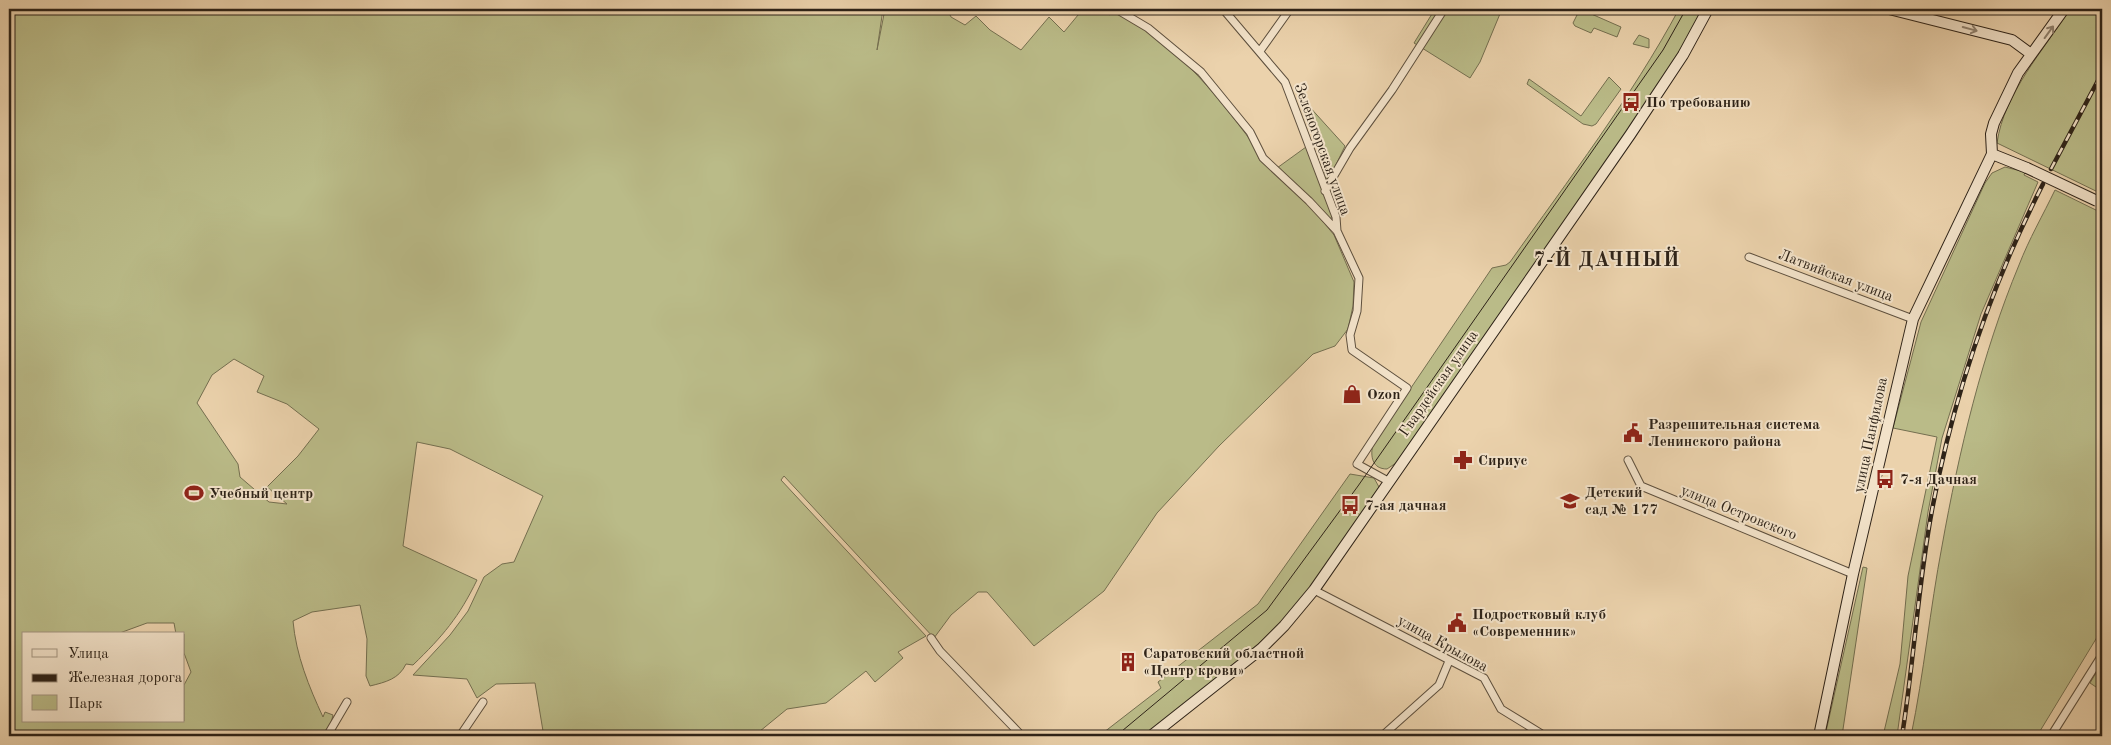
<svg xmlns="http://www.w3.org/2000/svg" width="2111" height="745" viewBox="0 0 2111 745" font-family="'Old Standard TT',serif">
<rect width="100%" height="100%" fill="#ebd2ac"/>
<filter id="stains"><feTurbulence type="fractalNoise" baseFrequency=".004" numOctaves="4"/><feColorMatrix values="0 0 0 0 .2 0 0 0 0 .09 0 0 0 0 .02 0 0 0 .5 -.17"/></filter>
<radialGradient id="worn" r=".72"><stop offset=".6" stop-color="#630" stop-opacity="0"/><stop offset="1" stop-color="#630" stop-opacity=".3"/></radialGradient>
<path fill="#babb88" stroke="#746f50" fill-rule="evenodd" d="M 9,9 L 883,9 L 877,50 L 885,9 L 947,9 L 951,17 L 965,25 L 976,16 L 990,30 L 1021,50 L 1049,17 L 1064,32 L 1083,9 L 1102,9 L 1110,15 L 1114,10 C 1174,42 1214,91 1254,145 L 1259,159 L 1308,203 L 1334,235 L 1354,282 L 1353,306 L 1348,329 L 1335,346 L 1313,354 L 1219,446 L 1157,513 L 1104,591 L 1034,646 L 987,592 L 978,592 L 951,615 L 934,638 L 784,476 L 781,480 L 926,636 L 898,652 L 903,658 L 875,682 L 866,671 L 826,703 L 787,709 L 754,736 L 533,736 L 543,731 L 535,683 L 496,684 L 477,698 L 467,679 L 413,675 L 450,635 L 468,611 L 484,577 L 502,564 L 514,562 L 543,496 L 450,449 L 417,442 L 403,546 L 477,580 C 459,617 443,636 413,665 L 406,664 C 399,679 386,682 370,686 L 366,676 L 367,639 L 360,605 L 312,612 L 293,621 C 296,655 309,687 323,717 L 325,712 L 333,715 L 329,731 L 322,736 L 9,736 ZM 234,359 L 264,376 L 257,392 L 287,404 L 319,429 L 298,456 L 267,487 L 287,504 L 269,502 L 240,477 L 238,464 L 197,403 L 212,375 ZM 147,623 L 174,623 L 176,634 L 184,634 L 184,653 L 191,672 L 184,685 L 184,721 L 24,721 L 24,634 L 117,634 Z
M 1435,9 L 1502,9 L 1480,62 L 1470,78 L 1414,43 Z
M 1580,9 L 1621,27 L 1617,37 L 1594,28 L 1591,33 L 1575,26 L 1573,23 Z
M 1679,9 L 1703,9 L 1680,52 L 1652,95 L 1396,463 L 1387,469 C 1372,469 1370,456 1373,444 L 1492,268 L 1506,265 L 1510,262 C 1569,179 1631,98 1679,9 Z
M 2070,9 L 2102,9 L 2102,194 L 1997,143 C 2004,93 2044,50 2070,9 Z
M 1639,35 L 1649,39 L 1649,48 L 1633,44 Z
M 1609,77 L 1621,89 L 1596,124 L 1592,126 L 1583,124 L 1527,84 L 1529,79 L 1581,116 Z
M 1307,104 L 1345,146 L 1330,177 L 1326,179 L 1317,142 L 1305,116 L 1304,111 Z
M 1306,147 L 1332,215 L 1330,221 L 1277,168 Z
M 2005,167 L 2025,172 L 2024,175 L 2038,182 L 1981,314 L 1942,438 L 1928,512 L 1897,736 L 1883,736 L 1900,664 L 1908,576 L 1937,437 L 1893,428 L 1921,322 L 1985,183 L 1992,173 Z
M 2055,190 L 2102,213 L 2102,629 L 2037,736 L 1911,736 C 1924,673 1930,609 1942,546 C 1959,451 1982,354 2019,265 C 2029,239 2043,215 2055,190 Z
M 1350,474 L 1374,478 L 1379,487 L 1315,582 L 1284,620 L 1258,644 L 1144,736 L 1099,736 L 1161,688 L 1158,682 L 1258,604 Z
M 1863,567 L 1867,568 L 1842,736 L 1825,736 Z
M 2102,663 L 2102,691 L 2090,683 Z"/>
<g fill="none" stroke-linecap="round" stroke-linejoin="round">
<g stroke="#5d4f3d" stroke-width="9">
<path id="street" d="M 1116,9 L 1148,28 L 1201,72 L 1250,132 L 1263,158 L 1309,201 L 1337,231 L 1359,278 L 1357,311 L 1350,335 L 1352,350 L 1407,388 L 1357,464 L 1388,481
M 1223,9 L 1285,82 L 1336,217 L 1337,231
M 1260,51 L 1290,9
M 1325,191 L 1350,148 L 1392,90 L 1444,9
M 1749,257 L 1913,319
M 1628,460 L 1641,486 L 1853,574
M 1314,590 L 1484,678 L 1501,709 L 1545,736
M 931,638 L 940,651 L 1022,736
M 327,736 L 347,702
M 460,736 L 483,702
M 1382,736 L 1439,685 L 1449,661
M 2051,736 L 2102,655"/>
</g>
<g stroke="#2e2318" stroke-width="12">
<path id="secondary" d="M 1889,9 L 2012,40 L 2031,54
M 1992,154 L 2027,168
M 1151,736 L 1261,649 L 1284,626 L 1314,590 L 1630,135 L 1683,55 L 1708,9
M 1819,736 L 1853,574 L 1913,319 L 1992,154 L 1991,134 L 1994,123 L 2018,73 L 2064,9"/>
</g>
<use href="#street" stroke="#f2e2c9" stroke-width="7"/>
<use href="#secondary" stroke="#f2e2c9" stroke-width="10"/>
<path stroke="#2e2318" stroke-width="1" d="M 1116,736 L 1267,610 L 1358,486 L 1663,50 L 1686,9"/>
<g stroke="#2e2318" stroke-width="4.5">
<path id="rail" d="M 2051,169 L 2102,73
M 1902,736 C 1914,661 1918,585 1932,510 C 1953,398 1991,286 2043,184"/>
</g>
<use href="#rail" stroke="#f2e2c9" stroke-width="2.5" stroke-dasharray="8" stroke-linecap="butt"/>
<g stroke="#2e2318" stroke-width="12" stroke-linecap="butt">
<path id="secondary-bridge" d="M 2027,168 L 2097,201"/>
</g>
<use href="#secondary-bridge" stroke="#f2e2c9" stroke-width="10"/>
</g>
<defs><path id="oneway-shaft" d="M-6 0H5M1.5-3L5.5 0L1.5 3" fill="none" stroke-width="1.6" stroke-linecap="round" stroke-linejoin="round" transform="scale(1.25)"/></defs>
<g stroke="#908270">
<use href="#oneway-shaft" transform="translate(1970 29) rotate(15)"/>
<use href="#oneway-shaft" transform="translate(2049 32) rotate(-54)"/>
</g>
<defs>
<g id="bus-bare" transform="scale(1.5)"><path d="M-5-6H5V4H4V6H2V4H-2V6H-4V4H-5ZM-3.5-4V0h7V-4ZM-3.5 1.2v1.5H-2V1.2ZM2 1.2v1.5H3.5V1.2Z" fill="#8f2418" stroke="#f2e2c9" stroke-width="2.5" paint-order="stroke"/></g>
<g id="shop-bare" transform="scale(1.5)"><path d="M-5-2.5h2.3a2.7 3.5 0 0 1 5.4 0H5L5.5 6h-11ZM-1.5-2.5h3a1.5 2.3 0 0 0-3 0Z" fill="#8f2418" stroke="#f2e2c9" stroke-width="2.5" paint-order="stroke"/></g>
<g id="civic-bare" transform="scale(1.5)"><path d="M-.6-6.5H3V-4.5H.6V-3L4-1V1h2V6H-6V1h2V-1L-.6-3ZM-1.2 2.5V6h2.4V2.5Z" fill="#8f2418" stroke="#f2e2c9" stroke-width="2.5" paint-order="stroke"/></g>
<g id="pharmacy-bare" transform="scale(1.5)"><path d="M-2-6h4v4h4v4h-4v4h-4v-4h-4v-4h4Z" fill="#8f2418" stroke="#f2e2c9" stroke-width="2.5" paint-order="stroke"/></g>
<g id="stadium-bare" transform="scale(1.5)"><path d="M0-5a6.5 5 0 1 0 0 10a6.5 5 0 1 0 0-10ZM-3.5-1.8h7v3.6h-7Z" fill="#8f2418" stroke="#f2e2c9" stroke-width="2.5" paint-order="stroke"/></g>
<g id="school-bare" transform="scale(1.5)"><path d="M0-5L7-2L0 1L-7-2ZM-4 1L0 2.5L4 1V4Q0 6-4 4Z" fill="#8f2418" stroke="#f2e2c9" stroke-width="2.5" paint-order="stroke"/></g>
<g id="building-bare" transform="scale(1.5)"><path d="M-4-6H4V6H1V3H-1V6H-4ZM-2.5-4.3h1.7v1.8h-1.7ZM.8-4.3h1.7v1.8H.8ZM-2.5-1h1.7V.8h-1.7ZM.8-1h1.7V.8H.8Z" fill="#8f2418" stroke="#f2e2c9" stroke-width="2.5" paint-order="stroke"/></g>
</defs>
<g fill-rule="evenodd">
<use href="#bus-bare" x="1631" y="102"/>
<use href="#shop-bare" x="1352" y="394"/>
<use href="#civic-bare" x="1633" y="433"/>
<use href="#pharmacy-bare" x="1463" y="460"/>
<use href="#bus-bare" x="1885" y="479"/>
<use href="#stadium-bare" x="194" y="493"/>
<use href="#school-bare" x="1570" y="501"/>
<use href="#bus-bare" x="1350" y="505"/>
<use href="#civic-bare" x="1457" y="623"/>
<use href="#building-bare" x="1128" y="662"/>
</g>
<g text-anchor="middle" stroke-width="4" stroke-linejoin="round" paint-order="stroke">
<g font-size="15" font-weight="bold" fill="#2e2318" stroke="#f2e2c9" text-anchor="start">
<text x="1646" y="107">По требованию</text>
<text x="1367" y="399">Ozon</text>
<text x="1648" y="429">Разрешительная система<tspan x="1648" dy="17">Ленинского района</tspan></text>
<text x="1478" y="465">Сириус</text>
<text x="1900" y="484">7-я Дачная</text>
<text x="1585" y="497">Детский<tspan x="1585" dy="17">сад № 177</tspan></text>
<text x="209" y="498">Учебный центр</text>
<text x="1365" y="510">7-ая дачная</text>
<text x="1472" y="619">Подростковый клуб<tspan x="1472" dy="17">«Современник»</tspan></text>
<text x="1143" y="658">Саратовский областной<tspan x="1143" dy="17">«Центр крови»</tspan></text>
</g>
<g font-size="15" fill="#2e2318" stroke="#f2e2c9">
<text transform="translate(1323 149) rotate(70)" y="5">Зеленогорская улица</text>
<text transform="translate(1836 275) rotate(21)" y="5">Латвийская улица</text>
<text transform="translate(1438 383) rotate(-55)" y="5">Гвардейская улица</text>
<text transform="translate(1870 435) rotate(-78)" y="5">улица Панфилова</text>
<text transform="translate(1739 512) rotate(22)" y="5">улица Островского</text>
<text transform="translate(1443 643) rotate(29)" y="5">улица Крылова</text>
</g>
<g font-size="20" font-weight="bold" letter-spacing="1" fill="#2e2318" stroke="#f2e2c9">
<text x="1607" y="266">7-Й ДАЧНЫЙ</text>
</g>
</g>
<rect width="2111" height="745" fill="none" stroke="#ebd2ac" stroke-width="30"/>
<rect x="10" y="10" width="2091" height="725" fill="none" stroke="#2e2318" stroke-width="2.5"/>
<rect x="15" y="15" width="2081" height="715" fill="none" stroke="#2e2318"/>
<rect x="22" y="632" width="162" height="90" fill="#f2e2c9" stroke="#a49682"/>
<rect x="32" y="649" width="25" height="8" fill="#f2e2c9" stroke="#a49682"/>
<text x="68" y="658" font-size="15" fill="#2e2318">Улица</text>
<rect x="32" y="674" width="25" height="8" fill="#2e2318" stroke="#a49682"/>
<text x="68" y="682" font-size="15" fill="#2e2318">Железная дорога</text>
<rect x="32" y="695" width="25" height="15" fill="#babb88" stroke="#a49682"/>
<text x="68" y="708" font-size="15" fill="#2e2318">Парк</text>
<rect width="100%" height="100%" filter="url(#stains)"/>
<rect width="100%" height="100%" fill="url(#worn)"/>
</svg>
